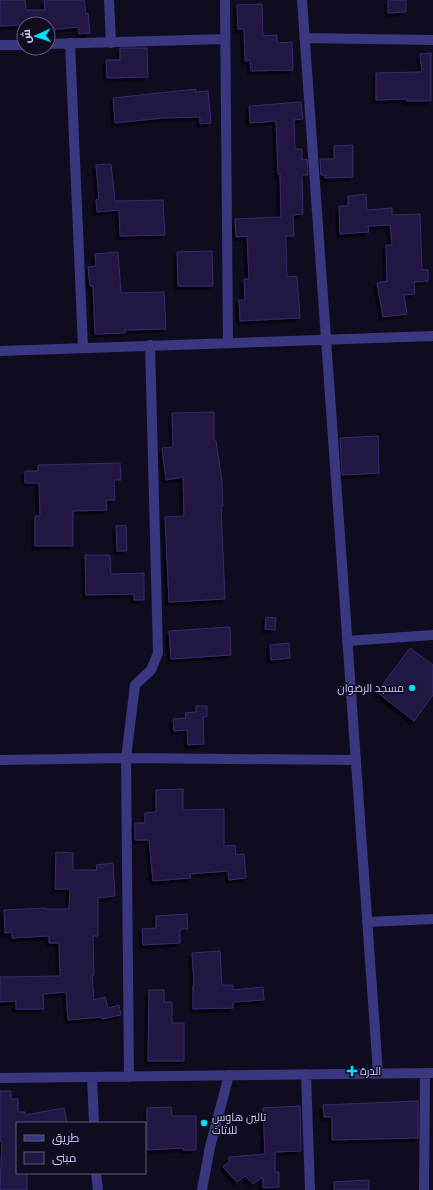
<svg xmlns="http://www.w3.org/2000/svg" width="433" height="1190" viewBox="0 0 433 1190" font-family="'Public Sans',Cairo,sans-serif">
<defs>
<filter id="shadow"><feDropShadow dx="-3.5" dy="3.5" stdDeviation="0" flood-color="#0009"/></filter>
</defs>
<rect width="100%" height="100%" fill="#100c20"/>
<path fill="#201842" stroke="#372a6e" filter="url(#shadow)" d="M 0,0 L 25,0 L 26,10 L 45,10 L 44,0 L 84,0 L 86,14 L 88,13 L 90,33 L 79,34 L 78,27 L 48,30 L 48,24 L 0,26 Z
M 388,0 L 406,0 L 406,12 L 388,13 Z
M 262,4 L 263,36 L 277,35 L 277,43 L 292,42 L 293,70 L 251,71 L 250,60 L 245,61 L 244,29 L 238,29 L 237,5 Z
M 120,48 L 147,48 L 148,77 L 107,78 L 106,60 L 120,60 Z
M 431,53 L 431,101 L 407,101 L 407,99 L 376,100 L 376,73 L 422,72 L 420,54 Z
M 196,89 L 196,92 L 208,91 L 211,123 L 200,124 L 200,117 L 163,118 L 115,123 L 113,98 Z
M 301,102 L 303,119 L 294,120 L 295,149 L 302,149 L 302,160 L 307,159 L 308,175 L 302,175 L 303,214 L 293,215 L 294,236 L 286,236 L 287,277 L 297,276 L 300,318 L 240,321 L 239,300 L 245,300 L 244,279 L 249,279 L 247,236 L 236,237 L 235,219 L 281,217 L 280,174 L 278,174 L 276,121 L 250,123 L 249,106 Z
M 353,145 L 353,177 L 325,178 L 325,175 L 321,175 L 320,159 L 334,159 L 334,146 Z
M 111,164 L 115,201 L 163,200 L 165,235 L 120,236 L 119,210 L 97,212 L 96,200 L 99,199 L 96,165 Z
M 366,194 L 367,210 L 392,208 L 392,215 L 420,214 L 422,270 L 428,270 L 428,281 L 414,282 L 415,294 L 404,295 L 407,314 L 383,317 L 377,283 L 387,281 L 386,245 L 392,245 L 390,225 L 368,226 L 369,232 L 340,234 L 339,206 L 348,206 L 348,196 Z
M 212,251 L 213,286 L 178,286 L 177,252 Z
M 118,252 L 121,293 L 164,292 L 166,329 L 125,330 L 125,333 L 95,334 L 93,286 L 90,286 L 88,267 L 96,266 L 95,254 Z
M 214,412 L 214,441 L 216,441 L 222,481 L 223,506 L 221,506 L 225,599 L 169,602 L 165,517 L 184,516 L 183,477 L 166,480 L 162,448 L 173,447 L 172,413 Z
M 378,436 L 379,473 L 342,475 L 340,438 Z
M 120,463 L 121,480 L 114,480 L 115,500 L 106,500 L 107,510 L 73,511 L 73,546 L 35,546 L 35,516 L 40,516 L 39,483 L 25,483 L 25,471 L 38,471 L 38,465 Z
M 126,525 L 127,551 L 117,551 L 116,526 Z
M 85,555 L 110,555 L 111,574 L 144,573 L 144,600 L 134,600 L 134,594 L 86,595 Z
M 266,617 L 276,618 L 275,630 L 265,629 Z
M 230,627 L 231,655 L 171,659 L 169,631 Z
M 289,643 L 290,658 L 271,660 L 270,645 Z
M 410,648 L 433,665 L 433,695 L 414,721 L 377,692 Z
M 196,706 L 207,706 L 207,717 L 203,717 L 204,744 L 188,745 L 187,730 L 174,731 L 173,719 L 186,718 L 185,713 L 196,712 Z
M 183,789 L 183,810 L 224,809 L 224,846 L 235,845 L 236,855 L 244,854 L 246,878 L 229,880 L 228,871 L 190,874 L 191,878 L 153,881 L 149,840 L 135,840 L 135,823 L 145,823 L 145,813 L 156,812 L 156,790 Z
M 56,852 L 73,853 L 73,870 L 97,870 L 96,865 L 113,863 L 115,896 L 98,898 L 98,936 L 93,936 L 94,975 L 92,975 L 94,1000 L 105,997 L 108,1008 L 119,1005 L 121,1015 L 102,1019 L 101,1017 L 68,1020 L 66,992 L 43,994 L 44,1009 L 16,1009 L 16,1001 L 0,1002 L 0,977 L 60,976 L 59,943 L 49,943 L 49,936 L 12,938 L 12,932 L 5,933 L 4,910 L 46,908 L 46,909 L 69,909 L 70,889 L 55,889 Z
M 187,914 L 188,929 L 180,929 L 180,943 L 143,945 L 142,929 L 156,928 L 156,916 Z
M 220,951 L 222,985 L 233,985 L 233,990 L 263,987 L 264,1000 L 233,1002 L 233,1008 L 193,1009 L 193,985 L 194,985 L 192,953 Z
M 149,990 L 164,990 L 164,1002 L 172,1002 L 172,1023 L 184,1023 L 184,1061 L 148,1061 Z
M 0,1091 L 11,1091 L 11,1099 L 18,1099 L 18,1112 L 25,1112 L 25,1115 L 64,1108 L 67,1123 L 17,1123 L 17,1173 L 27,1173 L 27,1190 L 0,1190 L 2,1141 L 0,1141 Z
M 418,1101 L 418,1138 L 332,1140 L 332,1117 L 324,1117 L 323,1105 Z
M 300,1106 L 301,1151 L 275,1152 L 275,1172 L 279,1172 L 279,1187 L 263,1188 L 263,1177 L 253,1184 L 245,1176 L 237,1182 L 223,1167 L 229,1161 L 229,1157 L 265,1154 L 263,1108 Z
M 171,1107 L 172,1116 L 196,1116 L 196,1150 L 183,1150 L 183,1148 L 147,1150 L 147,1108 Z
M 369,1180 L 369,1190 L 334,1190 L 334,1182 Z"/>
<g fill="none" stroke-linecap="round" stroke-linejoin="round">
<path stroke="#393780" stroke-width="10" d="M 109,0 L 111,43
M 225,0 L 228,343
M 302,0 L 378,1073
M 304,38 L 433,40
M 70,43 L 83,348
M 48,44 L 225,39
M 0,45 L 24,45
M 0,351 L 433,336
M 347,641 L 433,635
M 0,760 L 126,758 L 356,760
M 367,922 L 433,919
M 306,1074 L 310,1190
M 92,1077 L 94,1123
M 129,1077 L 126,758 L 135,685 L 151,670 L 158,653 L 150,345
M 0,1078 L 433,1073
M 96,1173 L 98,1190
M 202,1190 L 210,1147 L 229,1075
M 424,1190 L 425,1073"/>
</g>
<g fill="#00e1f7" stroke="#100c20" stroke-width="1.5">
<circle cx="412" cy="688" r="4"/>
<path d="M350 1065h4v4h4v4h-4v4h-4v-4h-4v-4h4z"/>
<circle cx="204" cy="1123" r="4"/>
</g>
<g text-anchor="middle" stroke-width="3" stroke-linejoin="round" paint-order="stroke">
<g font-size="11" fill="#d1ccff" stroke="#100c20" text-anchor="start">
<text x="404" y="692" text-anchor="end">مسجد الرضوان</text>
<text x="360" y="1075">الدرة</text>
<text x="212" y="1121">تالين هاوس<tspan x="212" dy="13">للاثاث</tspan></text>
</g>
</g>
<rect x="16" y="1122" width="130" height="52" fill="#100c20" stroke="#5d5979"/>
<rect x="24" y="1135" width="20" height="6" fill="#393780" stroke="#5d5979"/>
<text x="52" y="1142" font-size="12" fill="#d1ccff">طريق</text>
<rect x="24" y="1152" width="20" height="12" fill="#201842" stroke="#5d5979"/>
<text x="52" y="1162" font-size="12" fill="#d1ccff">مبنى</text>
<g transform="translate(36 36) rotate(267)"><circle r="19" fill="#100c20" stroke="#5d5979"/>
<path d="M0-3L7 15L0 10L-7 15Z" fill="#00e1f7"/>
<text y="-6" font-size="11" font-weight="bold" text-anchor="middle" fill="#d1ccff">ش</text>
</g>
</svg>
